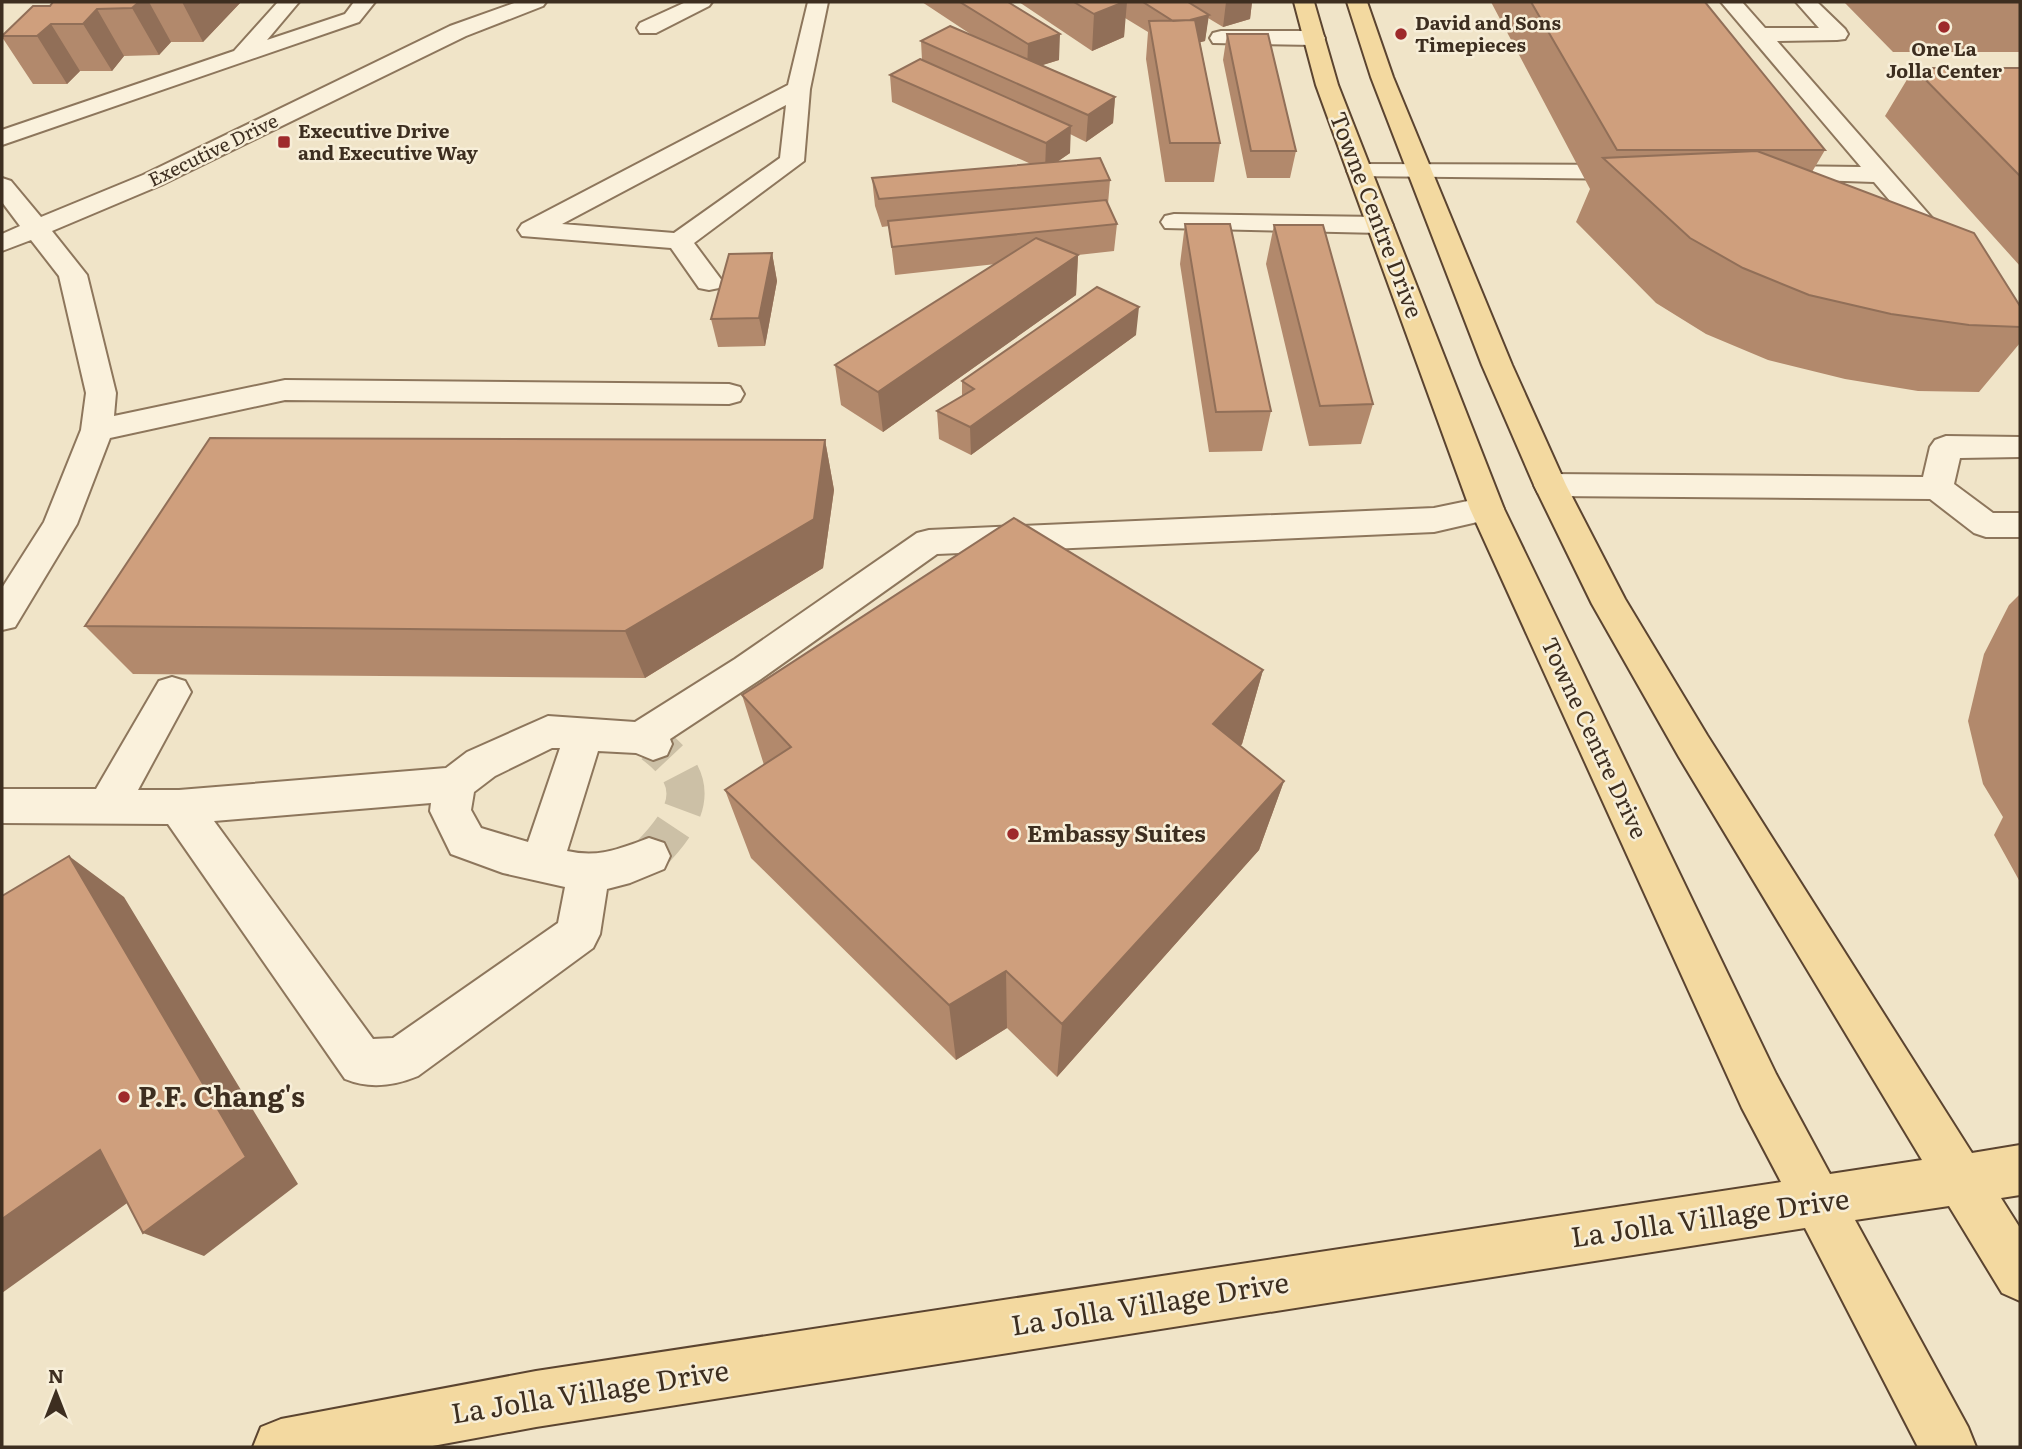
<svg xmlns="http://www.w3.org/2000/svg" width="2022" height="1449" viewBox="0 0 2022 1449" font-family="Literata,serif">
<rect width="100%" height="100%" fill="#f0e4c8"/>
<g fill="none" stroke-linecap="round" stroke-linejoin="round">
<path stroke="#ccc0a6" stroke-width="38" stroke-dasharray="38 19" stroke-linecap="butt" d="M 649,856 C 688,816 705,783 653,744"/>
<g stroke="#8d765c" stroke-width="4">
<path id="minor" d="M 278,2 L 299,2 L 267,40 L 345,14 L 354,2 L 375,2 L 359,22 L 2,145 L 2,130 L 234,51 Z
M 517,2 L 546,2 L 543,6 L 466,36 L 161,185 L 52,231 L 87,275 L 116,393 L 114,416 L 285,380 L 729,384 L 740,387 L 744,394 L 740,401 L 729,404 L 285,400 L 110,438 L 77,524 L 15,627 L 2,630 L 2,588 L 44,522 L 81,430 L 86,393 L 59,276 L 31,240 L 2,251 L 2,234 L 20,226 L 2,202 L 2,178 L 11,181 L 41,217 L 143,175 L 450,26 Z
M 686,2 L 712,2 L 709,6 L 656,33 L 640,33 L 637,28 L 640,23 Z
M 808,2 L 828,2 L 810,89 L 804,161 L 694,243 L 723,282 L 719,288 L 709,290 L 699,288 L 671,248 L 522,236 L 518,230 L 522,224 L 788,85 ZM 786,105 L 780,158 L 674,233 L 562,224 Z
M 1721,2 L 1742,2 L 1765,28 L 1819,28 L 1796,2 L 1817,2 L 1845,29 L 1848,34 L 1845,39 L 1837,40 L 1777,41 L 1953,242 L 1957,248 L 1953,254 L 1944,256 L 1935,254 L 1874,182 L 1758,178 L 1755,173 L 1758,168 L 1767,166 L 1861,167 Z
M 1221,31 L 1314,31 L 1322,33 L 1325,38 L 1322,43 L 1314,45 L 1213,43 L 1210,38 L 1213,33 Z
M 1359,164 L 1633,165 L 1642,167 L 1645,172 L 1642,177 L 1633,179 L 1350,176 L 1347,171 L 1350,166 Z
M 1174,214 L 1380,217 L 1389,219 L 1393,225 L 1389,231 L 1380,233 L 1165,228 L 1161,222 L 1165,216 Z
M 1946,436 L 2020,437 L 2020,457 L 1960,458 L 1954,484 L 1993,513 L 2020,513 L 2020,537 L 1986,537 L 1974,533 L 1930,499 L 1550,496 L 1538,493 L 1534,485 L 1538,477 L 1550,474 L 1923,477 L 1930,447 L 1935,440 Z
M 1487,497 L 1499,501 L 1504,509 L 1499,517 L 1434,532 L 937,554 L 761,679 L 670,739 L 672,744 L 667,755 L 653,760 L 636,753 L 598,751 L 567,851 C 599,858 619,849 649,838 L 664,843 L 670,856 L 664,869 L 630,883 L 607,889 L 600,934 L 593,948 L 418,1076 C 394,1086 369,1089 345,1079 L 168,824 L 2,823 L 2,789 L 96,789 L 159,681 L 172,677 L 185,681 L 191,692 L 138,790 L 179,790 L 446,768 L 467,752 L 548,716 L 635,722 L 735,659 L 917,533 L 929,530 L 1434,508 ZM 552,748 L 560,748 L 528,842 L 481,828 L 471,810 L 474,792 L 495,776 ZM 431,803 L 430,811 L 451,854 L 503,873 L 565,887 L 558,923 L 393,1038 L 373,1039 L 214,821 Z"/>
</g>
<g stroke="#5b4430" stroke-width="4">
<path id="major" d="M 1294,2 L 1314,2 L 1338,85 L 1504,509 L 1776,1074 L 1830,1174 L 1922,1160 L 1679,757 L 1592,604 L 1534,485 L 1482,365 L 1371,77 L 1347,2 L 1367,2 L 1393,77 L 1512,365 L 1566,485 L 1625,599 L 1707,735 L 1972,1153 L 2020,1145 L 2020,1195 L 2001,1198 L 2020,1228 L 2020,1301 L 2002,1293 L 1949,1206 L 1855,1220 L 1968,1427 L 1976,1447 L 1918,1447 L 1805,1228 L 536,1427 L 427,1447 L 253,1447 L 261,1427 L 281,1419 L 536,1371 L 1781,1182 L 1742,1108 L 1470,509 L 1316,85 Z"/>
</g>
<use href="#minor" fill="#faf1dc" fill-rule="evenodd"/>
<use href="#major" fill="#f3d9a0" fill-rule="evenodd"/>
</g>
<path fill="#b2896c" d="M 53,2 L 241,2 L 203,42 L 171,42 L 159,55 L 124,56 L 112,71 L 80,71 L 67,84 L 33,84 L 2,37 L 2,36 L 50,6 Z
M 922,2 L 1008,2 L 1059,60 L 1042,65 L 1115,97 L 1113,123 L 1086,142 L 1070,134 L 1070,153 L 1057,162 L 1110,180 L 1108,204 L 1117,224 L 1114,251 L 1078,255 L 1076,295 L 883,432 L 841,405 L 835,365 L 996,264 L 895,275 L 889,226 L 882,227 L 875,206 L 872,178 L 1031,164 L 892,102 L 890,75 L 922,60 L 921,41 L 978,39 Z
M 1019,2 L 1252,2 L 1250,19 L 1223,27 L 1208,18 L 1205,41 L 1200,42 L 1220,143 L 1214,182 L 1165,182 L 1146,59 L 1148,32 L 1125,18 L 1124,37 L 1092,51 Z
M 1491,2 L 1705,2 L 1825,150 L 1812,172 L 2020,306 L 2020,343 L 1979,392 L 1918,391 L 1845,379 L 1768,360 L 1706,334 L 1656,303 L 1576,222 L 1590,189 Z
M 1844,2 L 2020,2 L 2020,52 L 1893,52 Z
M 1227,34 L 1296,151 L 1290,178 L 1247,178 L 1223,60 Z
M 1914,68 L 2020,68 L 2020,266 L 1885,116 Z
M 1185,224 L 1271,411 L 1262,451 L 1209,452 L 1180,264 Z
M 1274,225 L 1373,404 L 1361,444 L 1309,446 L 1266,264 Z
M 772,253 L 777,281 L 765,346 L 718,347 L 711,319 Z
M 1136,335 L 971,455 L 939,439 L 937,411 L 962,396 L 962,381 Z
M 825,440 L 834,490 L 823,568 L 645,678 L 133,674 L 85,626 Z
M 2020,594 L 2020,882 L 1994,835 L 2003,817 L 1983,784 L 1968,721 L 1984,654 L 2009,605 Z
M 1263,670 L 1242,744 L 1240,746 L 1284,781 L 1259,850 L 1057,1077 L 1007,1028 L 956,1060 L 751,858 L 725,790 L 764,765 L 742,695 Z"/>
<path fill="#916f58" d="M 139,2 L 149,2 L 171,42 L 159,55 L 132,8 Z
M 182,2 L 241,2 L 203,42 Z
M 1124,2 L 1127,2 L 1124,37 L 1092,51 L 1094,14 Z
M 1226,2 L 1252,2 L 1250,19 L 1223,27 Z
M 97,9 L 124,56 L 112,71 L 83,24 Z
M 1209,15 L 1205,41 L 1175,49 L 1178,23 Z
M 51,24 L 80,71 L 67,84 L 37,36 Z
M 1060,34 L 1059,60 L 1027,70 L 1028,44 Z
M 1115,97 L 1113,123 L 1086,142 L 1088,115 Z
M 1071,126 L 1070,153 L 1045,170 L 1046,143 Z
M 772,253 L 777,281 L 765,346 L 759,318 Z
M 1078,255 L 1076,295 L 883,432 L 878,392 Z
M 1139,307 L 1136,335 L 971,455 L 970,427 Z
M 825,440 L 834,490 L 823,568 L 645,678 L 625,631 Z
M 1263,670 L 1242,744 L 1195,796 L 1213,724 Z
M 1284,781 L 1259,850 L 1057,1077 L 1062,1024 Z
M 69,856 L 124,897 L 298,1184 L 204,1256 L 143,1233 Z
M 1006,971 L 1007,1028 L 956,1060 L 949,1005 Z
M 100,1150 L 162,1178 L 2,1293 L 2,1219 Z"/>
<path fill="#cf9f7d" stroke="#916f58" stroke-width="2" d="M 53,2 L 139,2 L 132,8 L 97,9 L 83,24 L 51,24 L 37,36 L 2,36 L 33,6 L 50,6 Z
M 960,2 L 1008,2 L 1060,34 L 1028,44 Z
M 1074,2 L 1124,2 L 1094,14 Z
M 1143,2 L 1188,2 L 1209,15 L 1190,20 L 1173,21 Z
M 1531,2 L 1705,2 L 1825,150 L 1617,150 Z
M 1195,20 L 1220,143 L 1170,143 L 1149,21 Z
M 950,26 L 1115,97 L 1088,115 L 921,41 Z
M 1227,34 L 1268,34 L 1296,151 L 1251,151 Z
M 920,59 L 1071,126 L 1046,143 L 890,75 Z
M 1914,68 L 2020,68 L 2020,176 Z
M 1757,151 L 1974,233 L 2020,306 L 2020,327 L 1969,325 L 1891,314 L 1809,295 L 1743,268 L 1690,238 L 1603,158 Z
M 1100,158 L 1110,180 L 879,199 L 872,178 Z
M 1106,200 L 1117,224 L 892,247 L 888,221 Z
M 1185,224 L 1230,224 L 1271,411 L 1216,412 Z
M 1274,225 L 1323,225 L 1373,404 L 1320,406 Z
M 1036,238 L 1078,255 L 878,392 L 835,365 Z
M 772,253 L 759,318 L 711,319 L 729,254 Z
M 1097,287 L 1139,307 L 970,427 L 937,411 L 974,389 L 962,381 Z
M 210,438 L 825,440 L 814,519 L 625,631 L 85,626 Z
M 1014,518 L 1263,670 L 1213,724 L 1284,781 L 1062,1024 L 1006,971 L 949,1005 L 725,790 L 791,747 L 742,695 Z
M 69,856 L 246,1157 L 143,1233 L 100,1150 L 2,1219 L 2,896 Z"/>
<g fill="#9e2a2b" stroke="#f7eed8" stroke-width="2.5">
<circle cx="1944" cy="27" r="7"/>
<circle cx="1401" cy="34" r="7"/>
<rect x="277" y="135" width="14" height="14" rx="3.5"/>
<circle cx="1013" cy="834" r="7"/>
<circle cx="124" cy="1097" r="7"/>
</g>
<g text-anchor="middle" stroke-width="5" stroke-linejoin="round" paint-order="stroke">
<g font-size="19" font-weight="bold" fill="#3d2e20" stroke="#f7eed8" text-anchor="start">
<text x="1415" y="30">David and Sons<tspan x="1415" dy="22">Timepieces</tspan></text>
<text x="1944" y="56" text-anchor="middle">One La<tspan x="1944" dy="22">Jolla Center</tspan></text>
<text x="298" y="138">Executive Drive<tspan x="298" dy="22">and Executive Way</tspan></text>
</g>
<g font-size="19" fill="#3d2e20" stroke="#f7eed8">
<text transform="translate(213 150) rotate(-26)" y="7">Executive Drive</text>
</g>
<g font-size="23" fill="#3d2e20" stroke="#f7eed8">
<text transform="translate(1376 215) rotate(69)" y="8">Towne Centre Drive</text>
<text transform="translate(1594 738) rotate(65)" y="8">Towne Centre Drive</text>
</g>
<g font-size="23" font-weight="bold" fill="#3d2e20" stroke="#f7eed8" text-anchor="start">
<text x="1027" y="842">Embassy Suites</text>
</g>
<g font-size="28" font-weight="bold" fill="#3d2e20" stroke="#f7eed8" text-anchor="start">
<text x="138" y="1107">P.F. Chang's</text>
</g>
<g font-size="28" fill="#3d2e20" stroke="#f7eed8">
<text transform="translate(1710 1218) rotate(-8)" y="10">La Jolla Village Drive</text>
<text transform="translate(1150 1304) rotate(-9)" y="10">La Jolla Village Drive</text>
<text transform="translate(590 1392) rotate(-9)" y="10">La Jolla Village Drive</text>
</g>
</g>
<rect width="2022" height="1449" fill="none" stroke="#3d2e20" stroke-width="7"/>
<g transform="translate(56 1393)" stroke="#f7eed8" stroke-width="5" paint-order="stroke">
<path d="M0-5L12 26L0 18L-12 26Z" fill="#3d2e20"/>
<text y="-10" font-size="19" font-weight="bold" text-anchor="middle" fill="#3d2e20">N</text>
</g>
</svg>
